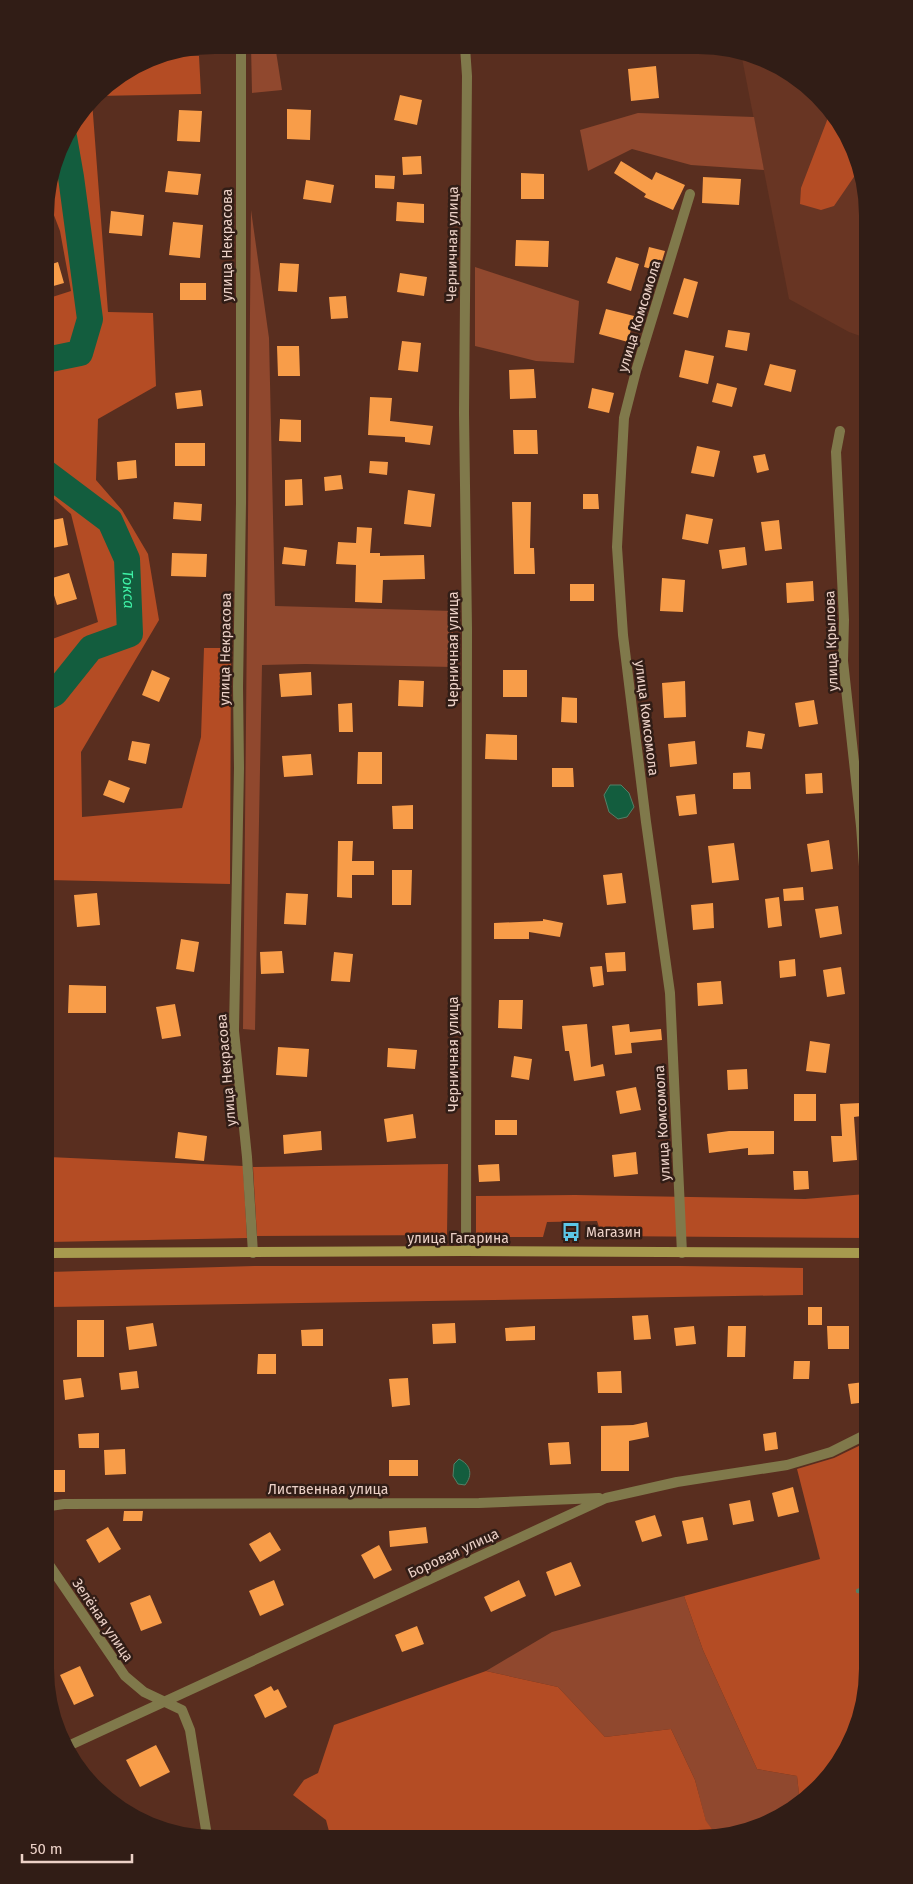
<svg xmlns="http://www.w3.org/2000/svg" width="913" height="1884" viewBox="0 0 913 1884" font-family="'Fira Sans',sans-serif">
<rect width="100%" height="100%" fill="#592e1f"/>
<path fill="#683523" d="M 741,53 L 810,87 L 840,121 L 862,171 L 863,337 L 849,332 L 789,299 Z"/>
<path fill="#90482e" d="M 251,45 L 275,45 L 282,90 L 252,93 Z
M 638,113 L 754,117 L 764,170 L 691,165 L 632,149 L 588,171 L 580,130 Z
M 251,210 L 269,338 L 275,606 L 453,611 L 453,667 L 305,664 L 262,665 L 255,1030 L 243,1029 Z
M 475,267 L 579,301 L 574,363 L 536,361 L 475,346 Z
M 684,1596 L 703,1650 L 757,1769 L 797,1776 L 800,1803 C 789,1814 779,1816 765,1817 C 752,1835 735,1833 715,1833 L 706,1822 L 695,1780 L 671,1729 L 605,1737 L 558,1687 L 486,1671 L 552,1632 Z"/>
<path fill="#b44c24" d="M 158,56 L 199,56 L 201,94 L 96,96 L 103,87 L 150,58 Z
M 92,101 L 108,312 L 153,313 L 156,386 L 98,419 L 96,480 L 122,510 L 148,554 L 159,620 L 81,752 L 82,817 L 182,808 L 201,737 L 204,648 L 231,648 L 230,884 L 48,880 L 47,641 L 98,622 L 71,514 L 46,492 L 46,299 L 71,291 L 60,231 L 47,197 L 62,140 Z
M 831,110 L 840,121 L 862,173 L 858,171 L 834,206 L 821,210 L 800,204 L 801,188 Z
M 49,1157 L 243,1166 L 247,1238 L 49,1242 Z
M 448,1164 L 447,1235 L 257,1236 L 253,1167 Z
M 866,1194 L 866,1238 L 602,1236 L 597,1221 L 547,1222 L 543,1237 L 476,1237 L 476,1196 L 575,1195 L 805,1199 Z
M 254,1266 L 681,1266 L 803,1268 L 803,1295 L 49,1307 L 49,1272 Z
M 867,1442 L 868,1681 L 855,1734 L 833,1773 L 800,1803 L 797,1776 L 757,1769 L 703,1650 L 684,1596 L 820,1559 L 797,1469 L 834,1458 Z
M 486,1671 L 558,1687 L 605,1737 L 671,1729 L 695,1780 L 706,1821 L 715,1833 L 330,1835 L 326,1820 L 293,1795 L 304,1780 L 318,1773 L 334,1725 Z"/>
<path fill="#135d3e" stroke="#548067" d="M 610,785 L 621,785 L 629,793 L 634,807 L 627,817 L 618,819 L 609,812 L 604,795 Z
M 459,1459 C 471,1465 473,1475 465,1485 L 458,1484 L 453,1476 L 454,1464 Z"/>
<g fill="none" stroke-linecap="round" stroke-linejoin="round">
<path stroke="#548067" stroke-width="4.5" d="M 858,1591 L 867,1588"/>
<g stroke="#135d3e" stroke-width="26">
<path d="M 46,360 L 80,353 L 90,319 L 71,177 L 64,137"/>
<path id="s1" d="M 46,473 L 110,521 L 127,559 L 130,634 L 91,648 L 55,693 L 47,697"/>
</g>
</g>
<path fill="#f89d49" d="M 656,66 L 659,98 L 631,101 L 628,69 Z
M 400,95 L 422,100 L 417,125 L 394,120 Z
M 287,109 L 311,110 L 310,140 L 287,139 Z
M 179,110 L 202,111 L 200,142 L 177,141 Z
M 421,156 L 422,174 L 403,175 L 402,157 Z
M 621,161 L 652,180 L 656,172 L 685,185 L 673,210 L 644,197 L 646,194 L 614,173 Z
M 168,171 L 201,174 L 198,195 L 165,192 Z
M 521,173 L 544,174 L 544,199 L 521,199 Z
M 375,175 L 395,176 L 394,189 L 375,188 Z
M 703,177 L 741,179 L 739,205 L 702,203 Z
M 306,180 L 334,185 L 331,203 L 303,199 Z
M 397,202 L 424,204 L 424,223 L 396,221 Z
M 111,211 L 144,215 L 142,236 L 109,233 Z
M 173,222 L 203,225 L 200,258 L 169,255 Z
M 516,240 L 549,241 L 548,267 L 515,266 Z
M 649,247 L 665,251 L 659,271 L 644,267 Z
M 616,257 L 639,264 L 631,291 L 607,283 Z
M 58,262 L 64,283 L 50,287 L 46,266 Z
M 280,263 L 299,264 L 297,292 L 278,291 Z
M 400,273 L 427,277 L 424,296 L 397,292 Z
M 684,278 L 698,282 L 688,318 L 673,314 Z
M 180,283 L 206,283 L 206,300 L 180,300 Z
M 346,296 L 348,318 L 331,319 L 329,297 Z
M 606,309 L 634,316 L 628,342 L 599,334 Z
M 728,330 L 750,333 L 747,351 L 725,347 Z
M 402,341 L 421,343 L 418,372 L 398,370 Z
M 277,346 L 299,346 L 300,376 L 278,376 Z
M 685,350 L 714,356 L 708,384 L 679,377 Z
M 770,364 L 796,370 L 791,392 L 764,385 Z
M 534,369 L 536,398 L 510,399 L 509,370 Z
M 717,383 L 737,388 L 732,407 L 712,402 Z
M 592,388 L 614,393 L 609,413 L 588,408 Z
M 201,390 L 203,406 L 177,409 L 175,393 Z
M 370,397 L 392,398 L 390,421 L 433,426 L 430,445 L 405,442 L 405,437 L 368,435 Z
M 280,419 L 301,420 L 301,442 L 279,441 Z
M 513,430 L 537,430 L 538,454 L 514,454 Z
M 175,443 L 205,443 L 205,466 L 175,466 Z
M 697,446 L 720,451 L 714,477 L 691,473 Z
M 765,454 L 769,470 L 757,473 L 753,456 Z
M 136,460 L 137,478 L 118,480 L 117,462 Z
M 370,461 L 388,462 L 387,475 L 369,473 Z
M 341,475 L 343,489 L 325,491 L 324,477 Z
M 302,479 L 303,505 L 285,506 L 285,480 Z
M 408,490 L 435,494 L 431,527 L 404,524 Z
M 583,494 L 598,494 L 599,509 L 583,509 Z
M 174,502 L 202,504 L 201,521 L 173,519 Z
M 512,502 L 531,502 L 530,548 L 534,548 L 535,574 L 514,574 Z
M 686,514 L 713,519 L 708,544 L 682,539 Z
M 63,518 L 68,545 L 47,549 L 47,521 Z
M 779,520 L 782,549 L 765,551 L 761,522 Z
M 357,527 L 372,528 L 370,553 L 380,553 L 380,556 L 424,555 L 425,579 L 383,580 L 382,603 L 355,602 L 356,565 L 336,564 L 338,542 L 356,543 Z
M 284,547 L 307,550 L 305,566 L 282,564 Z
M 745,547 L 747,565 L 722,569 L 719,550 Z
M 172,553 L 207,554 L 206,577 L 171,576 Z
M 69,573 L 77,599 L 57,605 L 49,579 Z
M 662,578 L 685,580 L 683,612 L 660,611 Z
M 813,581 L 814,601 L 787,603 L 786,583 Z
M 570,584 L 594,584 L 594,601 L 570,601 Z
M 152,670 L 170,678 L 159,702 L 142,695 Z
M 503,670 L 527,670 L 527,697 L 503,697 Z
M 311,672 L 312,695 L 281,697 L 279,674 Z
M 399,680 L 424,681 L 423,707 L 398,706 Z
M 685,681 L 686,717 L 664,718 L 662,683 Z
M 562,697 L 577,698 L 577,723 L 561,722 Z
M 814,700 L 818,724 L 799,727 L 795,703 Z
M 352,703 L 353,732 L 339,732 L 338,704 Z
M 748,731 L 765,734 L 762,749 L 746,747 Z
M 486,734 L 517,735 L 517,760 L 485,759 Z
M 132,741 L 150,744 L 146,764 L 128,760 Z
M 695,741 L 697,764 L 670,767 L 668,744 Z
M 358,752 L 382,752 L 382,784 L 357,784 Z
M 311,754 L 313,775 L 284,777 L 282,756 Z
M 552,768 L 573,768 L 574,787 L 552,787 Z
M 750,772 L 751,789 L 733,789 L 733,773 Z
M 822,773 L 823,793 L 806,794 L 805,774 Z
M 109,780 L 130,788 L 124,803 L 103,795 Z
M 695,794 L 697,814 L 679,816 L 676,796 Z
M 413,805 L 413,829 L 393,829 L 392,806 Z
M 829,840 L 833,869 L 811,872 L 807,844 Z
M 338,841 L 353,841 L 352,861 L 374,861 L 374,875 L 352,875 L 352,898 L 337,897 Z
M 734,843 L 739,880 L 712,883 L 708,846 Z
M 392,870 L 412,870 L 411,905 L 392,905 Z
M 622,873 L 626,903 L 607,905 L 603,875 Z
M 803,887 L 804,900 L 784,901 L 783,889 Z
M 97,893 L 100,925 L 77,927 L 74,895 Z
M 286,893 L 308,894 L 306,925 L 284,924 Z
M 779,897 L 782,926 L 768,928 L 765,899 Z
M 713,903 L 714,928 L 693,930 L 691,905 Z
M 838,906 L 842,934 L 820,938 L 815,909 Z
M 543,919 L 563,923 L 560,937 L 529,932 L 529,939 L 494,939 L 494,923 L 543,921 Z
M 181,939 L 199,942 L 194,972 L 176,969 Z
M 282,951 L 284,973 L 261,974 L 260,952 Z
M 334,952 L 353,954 L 350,982 L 331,981 Z
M 625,952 L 626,971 L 607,972 L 605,953 Z
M 795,959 L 796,976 L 780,978 L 779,961 Z
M 602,966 L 604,985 L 593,987 L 590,967 Z
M 841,967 L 845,994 L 827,997 L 823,970 Z
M 721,981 L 723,1004 L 698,1006 L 697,983 Z
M 69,985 L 106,986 L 106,1013 L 68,1013 Z
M 499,1000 L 523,1000 L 522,1029 L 498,1028 Z
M 175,1004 L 181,1036 L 162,1039 L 156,1007 Z
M 587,1024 L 591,1067 L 603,1064 L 605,1076 L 574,1081 L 569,1051 L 565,1051 L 562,1026 Z
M 629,1024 L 630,1032 L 661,1029 L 662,1040 L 631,1043 L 632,1053 L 615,1055 L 612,1026 Z
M 810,1041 L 830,1044 L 826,1073 L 806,1071 Z
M 278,1047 L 309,1049 L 307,1077 L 276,1075 Z
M 388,1048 L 417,1050 L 415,1069 L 387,1067 Z
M 514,1056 L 532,1059 L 529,1080 L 511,1077 Z
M 747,1069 L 748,1089 L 728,1090 L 727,1070 Z
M 636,1087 L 641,1110 L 620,1114 L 616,1091 Z
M 794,1094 L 816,1094 L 816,1121 L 794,1121 Z
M 861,1103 L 861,1116 L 854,1117 L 857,1160 L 833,1162 L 831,1136 L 842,1136 L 840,1104 Z
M 413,1114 L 416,1138 L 387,1142 L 384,1119 Z
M 495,1120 L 517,1120 L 517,1135 L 495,1135 Z
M 321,1131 L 322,1150 L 284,1154 L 283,1135 Z
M 729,1131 L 774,1131 L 774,1154 L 748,1155 L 748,1148 L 709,1153 L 707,1134 Z
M 178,1132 L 207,1136 L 204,1161 L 175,1158 Z
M 636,1152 L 638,1174 L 614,1177 L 612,1155 Z
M 499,1164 L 500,1181 L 479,1182 L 478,1165 Z
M 793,1171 L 808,1171 L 809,1189 L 794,1190 Z
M 808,1307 L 822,1307 L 822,1325 L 808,1325 Z
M 648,1315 L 651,1339 L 634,1340 L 632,1316 Z
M 77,1320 L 104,1320 L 104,1357 L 77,1357 Z
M 153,1323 L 157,1346 L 129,1350 L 126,1327 Z
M 455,1323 L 456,1343 L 433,1344 L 432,1324 Z
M 535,1326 L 535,1340 L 506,1341 L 505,1328 Z
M 694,1326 L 696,1344 L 676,1346 L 674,1328 Z
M 728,1326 L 746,1326 L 745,1357 L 727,1357 Z
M 827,1326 L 849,1326 L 849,1349 L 828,1349 Z
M 323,1329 L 323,1346 L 302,1346 L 301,1330 Z
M 258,1354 L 276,1354 L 276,1374 L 257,1374 Z
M 794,1361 L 810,1361 L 809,1379 L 793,1379 Z
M 137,1371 L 139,1388 L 121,1390 L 119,1373 Z
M 621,1371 L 622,1393 L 598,1393 L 597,1372 Z
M 81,1378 L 84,1397 L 65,1400 L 63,1380 Z
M 408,1378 L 410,1405 L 392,1407 L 389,1379 Z
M 864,1382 L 867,1402 L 851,1404 L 848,1384 Z
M 647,1422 L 649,1437 L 629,1441 L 629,1471 L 601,1471 L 601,1426 L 633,1425 Z
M 776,1432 L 778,1449 L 765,1451 L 763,1434 Z
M 99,1433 L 99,1448 L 79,1448 L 78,1434 Z
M 569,1442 L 571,1464 L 550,1465 L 548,1443 Z
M 125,1449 L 126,1474 L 105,1475 L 104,1450 Z
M 389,1460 L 418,1460 L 418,1476 L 389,1476 Z
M 50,1470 L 65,1470 L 65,1492 L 50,1492 Z
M 793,1487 L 799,1512 L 778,1517 L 772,1493 Z
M 750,1500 L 754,1521 L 733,1525 L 729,1504 Z
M 124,1511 L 143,1511 L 142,1521 L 123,1521 Z
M 655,1515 L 662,1536 L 642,1542 L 635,1521 Z
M 703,1517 L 708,1540 L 687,1544 L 682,1521 Z
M 108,1527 L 121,1549 L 99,1563 L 86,1540 Z
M 426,1527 L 428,1543 L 390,1547 L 389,1531 Z
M 270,1532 L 281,1550 L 260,1562 L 249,1544 Z
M 379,1545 L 392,1570 L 374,1579 L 361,1555 Z
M 571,1562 L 581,1586 L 555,1596 L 546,1572 Z
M 274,1580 L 284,1605 L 260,1616 L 249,1591 Z
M 519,1580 L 526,1596 L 491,1612 L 484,1597 Z
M 150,1595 L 162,1623 L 141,1631 L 130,1603 Z
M 417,1626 L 424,1644 L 402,1652 L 395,1635 Z
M 80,1666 L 94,1696 L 74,1705 L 60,1675 Z
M 271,1686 L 274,1691 L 278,1689 L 287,1707 L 265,1718 L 254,1695 Z
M 156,1745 L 170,1772 L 140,1787 L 126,1760 Z"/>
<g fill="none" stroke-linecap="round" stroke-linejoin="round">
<path stroke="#80794b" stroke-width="10" d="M 241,45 L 241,503 L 238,687 L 239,768 L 234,1031 L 247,1157 L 253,1253
M 465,47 L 467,76 L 464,413 L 467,629 L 466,1251
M 840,431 L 836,452 L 844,620 L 843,661 L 861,826 L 865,880
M 682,1253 L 670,993 L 646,822 L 623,635 L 617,547 L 624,418 L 636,371 L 690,194
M 50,1506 L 64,1504 L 479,1503 L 599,1498
M 50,1566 L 125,1676 L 144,1692 L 182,1710 L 190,1730 L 207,1836
M 66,1747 L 606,1498 L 677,1482 L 787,1465 L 831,1452 L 867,1434"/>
<path stroke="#a79a4e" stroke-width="10" d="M 49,1253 L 466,1251 L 866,1253"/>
</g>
<defs>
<g id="bus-bare" transform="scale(1.5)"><path d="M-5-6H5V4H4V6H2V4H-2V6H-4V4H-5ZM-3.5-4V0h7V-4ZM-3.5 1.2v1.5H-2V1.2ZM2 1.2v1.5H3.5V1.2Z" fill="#5cc7e7" stroke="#311d16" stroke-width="2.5" paint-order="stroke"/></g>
</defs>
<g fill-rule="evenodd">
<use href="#bus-bare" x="571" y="1232"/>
</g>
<g text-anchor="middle" stroke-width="5" stroke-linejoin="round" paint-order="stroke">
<g font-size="14" fill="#ecd1c7" stroke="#311d16">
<text transform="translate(452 244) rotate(-89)" y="5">Черничная улица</text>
<text transform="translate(227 245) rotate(-90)" y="5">улица Некрасова</text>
<text transform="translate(639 316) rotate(-73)" y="5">улица Комсомола</text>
<text transform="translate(831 641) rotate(-92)" y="5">улица Крылова</text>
<text transform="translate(225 649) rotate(-89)" y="5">улица Некрасова</text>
<text transform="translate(453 649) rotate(-90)" y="5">Черничная улица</text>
<text transform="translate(647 718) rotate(83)" y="5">улица Комсомола</text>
<text transform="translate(453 1054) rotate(-90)" y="5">Черничная улица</text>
<text transform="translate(226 1070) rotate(-95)" y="5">улица Некрасова</text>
<text transform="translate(662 1123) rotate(-93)" y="5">улица Комсомола</text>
<text x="458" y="1243">улица Гагарина</text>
<text x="328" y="1494">Лиственная улица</text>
<text transform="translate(453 1553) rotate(-25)" y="5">Боровая улица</text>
<text transform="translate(103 1620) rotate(56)" y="5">Зелёная улица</text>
</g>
<g font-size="14" fill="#ecd1c7" stroke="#311d16" text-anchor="start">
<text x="586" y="1237">Магазин</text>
</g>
<g font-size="15" font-style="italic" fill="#3ff1a6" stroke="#311d16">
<text dy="5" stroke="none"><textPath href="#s1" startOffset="152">Токса</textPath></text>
</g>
</g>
<path d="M0 0H913V1884H0ZM215 54H698A161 161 0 0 1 859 215V1669A161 161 0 0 1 698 1830H215A161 161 0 0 1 54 1669V215A161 161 0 0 1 215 54Z" fill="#311d16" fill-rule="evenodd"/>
<path d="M22 1854v8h110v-8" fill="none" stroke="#ecd1c7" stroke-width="2.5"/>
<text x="30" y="1854" font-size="15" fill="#ecd1c7" stroke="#311d16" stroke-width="4" paint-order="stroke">50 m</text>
</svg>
